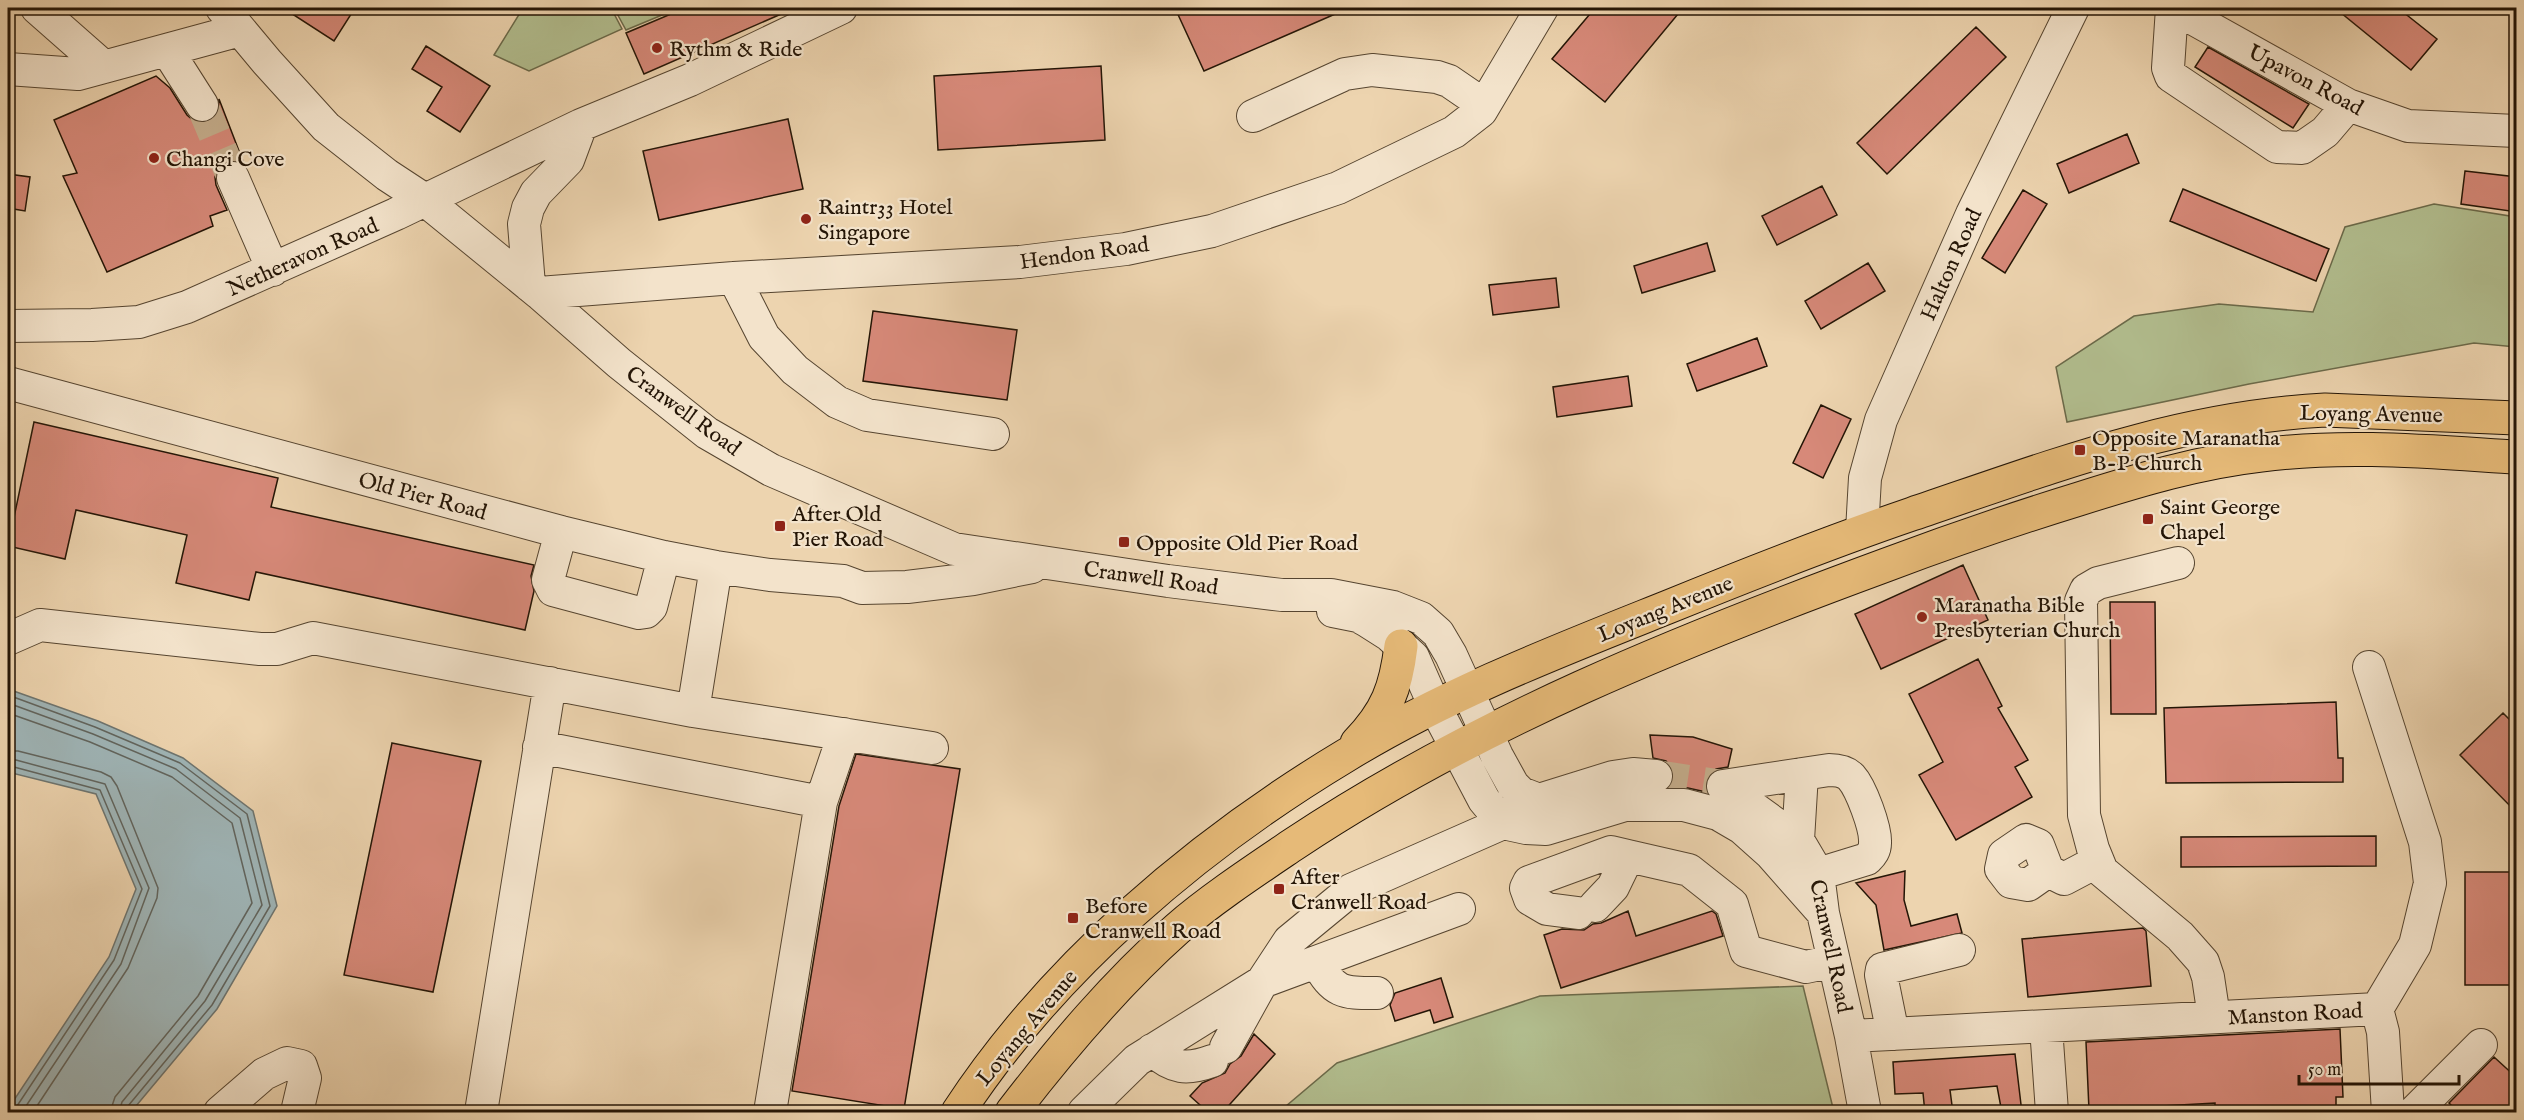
<svg xmlns="http://www.w3.org/2000/svg" width="2524" height="1120" viewBox="0 0 2524 1120" font-family="'IM FELL English',serif">
<rect width="100%" height="100%" fill="#edd4af"/>
<filter id="stains"><feTurbulence type="fractalNoise" baseFrequency=".00333" numOctaves="4"/><feColorMatrix values="0 0 0 0 .2 0 0 0 0 .09 0 0 0 0 .02 0 0 0 .5 -.17"/></filter>
<radialGradient id="worn" r=".72"><stop offset=".6" stop-color="#630" stop-opacity="0"/><stop offset="1" stop-color="#630" stop-opacity=".3"/></radialGradient>
<path fill="#b2be8f" stroke="#6b6a4a" stroke-width="1.5" d="M 523,8 L 611,8 L 622,29 L 529,71 L 494,55 Z
M 614,8 L 679,8 L 626,30 Z
M 2434,204 L 2516,217 L 2516,347 L 2474,343 L 2249,384 L 2067,422 L 2056,367 L 2134,316 L 2219,304 L 2313,312 L 2345,227 Z
M 1803,986 L 1834,1112 L 1279,1112 L 1337,1063 L 1540,996 Z"/>
<path fill="#9fb5b7" stroke="#6e7570" stroke-width="1.5" d="M 8,689 L 98,721 L 183,758 L 253,811 L 277,906 L 217,1009 L 131,1112 L 8,1112 L 8,1109 L 109,957 L 136,889 L 96,794 L 12,773 L 8,776 Z"/>
<g fill="none" stroke-linecap="round" stroke-linejoin="round">
<path stroke="#62655e" stroke-width="1.5" d="M 8,695 L 95,727 L 180,763 L 247,814 L 270,906 L 212,1005 L 128,1106 L 127,1112
M 8,703 L 93,734 L 176,769 L 240,818 L 262,905 L 205,1001 L 122,1102 L 119,1112
M 8,713 L 90,742 L 172,777 L 232,823 L 252,903 L 198,996 L 115,1097 L 110,1112
M 8,751 L 18,751 L 101,772 L 111,777 L 117,786 L 158,888 L 157,898 L 128,968 L 33,1112
M 8,760 L 16,760 L 105,784 L 149,888 L 121,964 L 22,1112
M 8,768 L 14,767 L 100,790 L 142,889 L 114,960 L 15,1109 L 8,1112"/>
</g>
<path fill="#d78979" stroke="#241506" stroke-width="1.5" d="M 283,8 L 355,8 L 334,41 Z
M 685,8 L 795,8 L 644,74 L 626,33 Z
M 1175,8 L 1349,8 L 1204,71 Z
M 1595,8 L 1683,8 L 1605,102 L 1552,59 Z
M 2335,8 L 2398,8 L 2437,39 L 2411,70 Z
M 1976,27 L 2006,57 L 1887,174 L 1857,143 Z
M 426,46 L 490,86 L 460,132 L 427,111 L 442,87 L 412,69 Z
M 2208,47 L 2309,104 L 2293,128 L 2195,67 Z
M 1101,66 L 1105,140 L 938,150 L 934,76 Z
M 156,76 L 170,88 L 187,115 L 194,121 L 203,123 L 212,120 L 218,113 L 219,99 L 244,164 L 236,160 L 226,161 L 218,168 L 215,177 L 216,185 L 227,210 L 210,216 L 213,226 L 107,272 L 63,176 L 77,173 L 54,120 Z
M 788,119 L 803,189 L 659,220 L 643,151 Z
M 2127,134 L 2139,163 L 2069,193 L 2057,164 Z
M 2465,171 L 2517,177 L 2517,212 L 2461,204 Z
M 8,174 L 30,177 L 25,211 L 8,208 Z
M 1822,186 L 1837,215 L 1777,245 L 1762,216 Z
M 2183,189 L 2329,249 L 2316,281 L 2170,221 Z
M 2023,190 L 2047,204 L 2005,273 L 1982,258 Z
M 1707,243 L 1715,271 L 1642,293 L 1634,266 Z
M 1868,263 L 1885,291 L 1821,329 L 1805,301 Z
M 1556,278 L 1559,307 L 1493,315 L 1489,285 Z
M 873,311 L 1017,330 L 1007,400 L 863,381 Z
M 1757,338 L 1767,366 L 1697,391 L 1687,364 Z
M 1628,376 L 1632,406 L 1557,417 L 1553,387 Z
M 1821,405 L 1851,419 L 1823,478 L 1793,463 Z
M 34,422 L 278,478 L 271,507 L 534,565 L 531,576 L 534,591 L 525,630 L 256,572 L 249,600 L 176,583 L 187,535 L 76,510 L 65,559 L 8,546 Z
M 1963,565 L 1988,620 L 1881,669 L 1855,614 Z
M 2110,602 L 2155,602 L 2156,714 L 2111,714 Z
M 1978,659 L 2002,706 L 1998,708 L 2028,760 L 2015,767 L 2032,797 L 1956,840 L 1919,775 L 1943,762 L 1909,694 Z
M 2336,702 L 2338,758 L 2343,758 L 2343,782 L 2166,783 L 2164,708 Z
M 2503,713 L 2517,727 L 2517,813 L 2460,755 Z
M 1650,735 L 1693,737 L 1732,749 L 1728,767 L 1716,769 L 1709,775 L 1705,784 L 1706,792 L 1688,788 L 1670,787 L 1674,778 L 1672,769 L 1666,761 L 1653,758 Z
M 392,743 L 481,761 L 433,992 L 344,975 Z
M 856,754 L 960,769 L 904,1109 L 792,1091 L 839,806 Z
M 2376,836 L 2376,866 L 2181,867 L 2181,837 Z
M 1905,871 L 1904,900 L 1911,926 L 1957,914 L 1962,933 L 1884,950 L 1876,905 L 1856,883 Z
M 2465,872 L 2517,872 L 2517,985 L 2465,985 Z
M 1628,911 L 1636,936 L 1712,911 L 1716,914 L 1723,936 L 1561,988 L 1544,935 L 1562,929 L 1584,930 L 1593,924 L 1601,923 Z
M 2143,928 L 2146,931 L 2151,986 L 2028,997 L 2022,939 Z
M 1441,978 L 1453,1017 L 1434,1023 L 1430,1010 L 1395,1021 L 1390,1005 L 1395,993 Z
M 2340,1029 L 2343,1097 L 2336,1097 L 2336,1113 L 2215,1113 L 2215,1103 L 2089,1110 L 2086,1042 Z
M 1254,1034 L 1275,1054 L 1222,1113 L 1209,1113 L 1190,1096 L 1202,1083 L 1225,1073 L 1230,1064 L 1241,1056 Z
M 2015,1054 L 2022,1113 L 2002,1113 L 1997,1086 L 1950,1090 L 1953,1113 L 1925,1113 L 1923,1093 L 1895,1094 L 1893,1062 Z
M 2494,1057 L 2517,1078 L 2517,1113 L 2459,1113 L 2449,1103 Z"/>
<g fill="none" stroke-linecap="round" stroke-linejoin="round">
<path stroke="#c5ae8d" stroke-width="32" stroke-dasharray="32 16" stroke-linecap="butt" d="M 202,105 L 233,178
M 1656,776 L 1723,786"/>
<g stroke="#564530" stroke-width="34">
<path id="minor" d="M 37,8 L 104,67
M 222,8 L 267,62 L 326,127 L 387,175 L 425,200 L 539,293 L 619,363 L 707,433 L 771,470 L 954,549 L 1168,581 L 1282,595 L 1331,595 L 1393,607 L 1421,618 L 1438,633 L 1451,655 L 1497,756 L 1513,785 L 1521,793 L 1539,800 L 1613,777 L 1633,774 L 1656,776
M 2172,8 L 2168,68 L 2171,76 L 2277,147 L 2302,148 L 2325,132 L 2348,105
M 2174,8 L 2348,105 L 2408,126 L 2516,131
M 167,50 L 202,105
M 8,69 L 78,74 L 240,30
M 1253,116 L 1345,74 L 1372,70 L 1437,77 L 1449,81 L 1484,105
M 233,178 L 273,270
M 734,278 L 764,337 L 795,370 L 837,402 L 867,415 L 993,434
M 529,285 L 524,224 L 528,208 L 536,193 L 568,160 L 581,125
M 539,293 L 734,278 L 1020,262 L 1126,249 L 1212,231 L 1338,188 L 1454,132 L 1481,111 L 1542,8
M 8,326 L 92,325 L 139,322 L 187,307 L 396,214 L 581,125 L 690,80 L 841,8
M 8,383 L 561,532 L 664,557 L 716,567 L 770,575 L 843,581 L 862,588 L 907,587 L 973,579 L 1032,567
M 1862,531 L 1865,478 L 1881,420 L 1972,214 L 2073,8
M 561,532 L 548,580 L 553,590 L 639,613 L 646,612 L 651,607 L 664,557
M 2178,563 L 2098,583 L 2086,590 L 2081,601 L 2084,815 L 2093,849 L 2102,871 L 2180,936 L 2203,962 L 2208,977 L 2214,1017
M 1333,611 L 1358,616 L 1367,621 L 1389,635 L 1413,657 L 1435,707 L 1484,800 L 1503,823 L 1526,828 L 1546,829 L 1625,805 L 1684,805 L 1718,814 L 1742,828 L 1770,853 L 1823,913
M 8,639 L 40,625 L 260,649 L 277,649 L 313,638 L 693,711 L 932,748
M 2369,667 L 2425,842 L 2430,883 L 2415,945 L 2377,1009
M 693,711 L 716,567
M 539,747 L 821,802
M 1723,786 L 1798,840 L 1818,874 L 1823,913 L 1851,1036 L 1865,1112
M 1723,786 L 1829,770 C 1837,770 1845,771 1851,777 C 1861,788 1876,828 1875,843 C 1875,850 1872,854 1867,859 L 1818,874
M 1798,840 L 1802,774
M 1628,856 L 1689,870 L 1732,904 L 1746,951 L 1806,967 L 1834,961
M 2048,871 L 2028,885 L 2011,882 L 2001,869 L 2004,855 L 2026,840 L 2038,845 L 2048,871 L 2064,879 L 2098,861
M 1578,913 L 1547,909 L 1530,899 L 1526,888 L 1529,882 L 1611,852 L 1628,856 L 1613,887 L 1595,906
M 1317,962 C 1334,994 1344,993 1377,993
M 2377,1009 L 2383,1032 L 2388,1112
M 2046,1027 L 2052,1112
M 1893,1034 L 1881,975 L 1882,969 L 1959,950
M 1851,1036 L 2377,1009
M 1226,1047 L 1262,982 L 1459,909
M 1152,1050 C 1173,1069 1187,1070 1212,1061
M 220,1112 L 264,1074 L 287,1063 L 301,1066 L 305,1078 L 297,1112
M 481,1112 L 550,683
M 770,1112 L 821,802 L 844,734
M 1084,1112 L 1137,1060 L 1262,982 L 1289,941 L 1351,890 L 1503,823 L 1515,809
M 2414,1112 L 2481,1045"/>
</g>
<g stroke="#241506" stroke-width="35">
<path id="major" d="M 1357,743 C 1387,712 1396,688 1401,646
M 958,1112 C 1053,967 1197,845 1345,756 C 1446,694 1558,651 1668,607 C 1749,574 1830,542 1912,514 C 2051,467 2177,418 2325,410 L 2516,418
M 1012,1112 C 1062,1047 1115,984 1177,929 C 1210,900 1257,869 1294,844 C 1476,723 1682,640 1886,565 C 1950,541 2014,519 2079,499 C 2139,480 2199,462 2261,455 C 2346,444 2432,452 2516,457"/>
</g>
<use href="#minor" stroke="#f3e3cb" stroke-width="32"/>
<use href="#major" stroke="#e6ba78" stroke-width="33"/>
</g>
<g fill="#8f2418" stroke="#f3e3cb" stroke-width="2">
<circle cx="657" cy="48" r="6"/>
<circle cx="154" cy="158" r="6"/>
<circle cx="806" cy="219" r="6"/>
<rect x="2074" y="444" width="12" height="12" rx="3"/>
<rect x="2142" y="513" width="12" height="12" rx="3"/>
<rect x="774" y="520" width="12" height="12" rx="3"/>
<rect x="1118" y="536" width="12" height="12" rx="3"/>
<circle cx="1922" cy="617" r="6"/>
<rect x="1273" y="883" width="12" height="12" rx="3"/>
<rect x="1067" y="912" width="12" height="12" rx="3"/>
</g>
<g text-anchor="middle" stroke-width="4.5" stroke-linejoin="round" paint-order="stroke">
<g font-size="22" fill="#241506" stroke="#f3e3cb" text-anchor="start">
<text x="669" y="56">Rythm &amp; Ride</text>
<text x="166" y="166">Changi Cove</text>
<text x="818" y="214">Raintr33 Hotel<tspan x="818" dy="25">Singapore</tspan></text>
<text x="2092" y="445">Opposite Maranatha<tspan x="2092" dy="25">B-P Church</tspan></text>
<text x="2160" y="514">Saint George<tspan x="2160" dy="25">Chapel</tspan></text>
<text x="792" y="521">After Old<tspan x="792" dy="25">Pier Road</tspan></text>
<text x="1136" y="550">Opposite Old Pier Road</text>
<text x="1934" y="612">Maranatha Bible<tspan x="1934" dy="25">Presbyterian Church</tspan></text>
<text x="1291" y="884">After<tspan x="1291" dy="25">Cranwell Road</tspan></text>
<text x="1085" y="913">Before<tspan x="1085" dy="25">Cranwell Road</tspan></text>
</g>
<g font-size="22" fill="#241506" stroke="#f3e3cb">
<text transform="translate(2306 79) rotate(28)" y="8">Upavon Road</text>
<text transform="translate(1084 252) rotate(-8)" y="8">Hendon Road</text>
<text transform="translate(302 256) rotate(-24)" y="8">Netheravon Road</text>
<text transform="translate(1950 264) rotate(-66)" y="8">Halton Road</text>
<text transform="translate(684 410) rotate(36)" y="8">Cranwell Road</text>
<text transform="translate(2371 413) rotate(1)" y="8">Loyang Avenue</text>
<text transform="translate(423 495) rotate(15)" y="8">Old Pier Road</text>
<text transform="translate(1151 577) rotate(8)" y="8">Cranwell Road</text>
<text transform="translate(1665 608) rotate(-22)" y="8">Loyang Avenue</text>
<text transform="translate(1832 946) rotate(78)" y="8">Cranwell Road</text>
<text transform="translate(2295 1013) rotate(-3)" y="8">Manston Road</text>
<text transform="translate(1026 1027) rotate(-50)" y="8">Loyang Avenue</text>
</g>
</g>
<rect width="2524" height="1120" fill="none" stroke="#edd4af" stroke-width="30"/>
<rect x="9" y="9" width="2506" height="1102" fill="none" stroke="#241506" stroke-width="3"/>
<rect x="15" y="15" width="2494" height="1090" fill="none" stroke="#241506" stroke-width="1.5"/>
<path d="M2299 1075v9h160v-9" fill="none" stroke="#241506" stroke-width="3"/>
<text x="2308" y="1075" font-size="18" fill="#241506" stroke="#f3e3cb" stroke-width="4.5" paint-order="stroke">50 m</text>
<rect width="100%" height="100%" filter="url(#stains)"/>
<rect width="100%" height="100%" fill="url(#worn)"/>
</svg>
